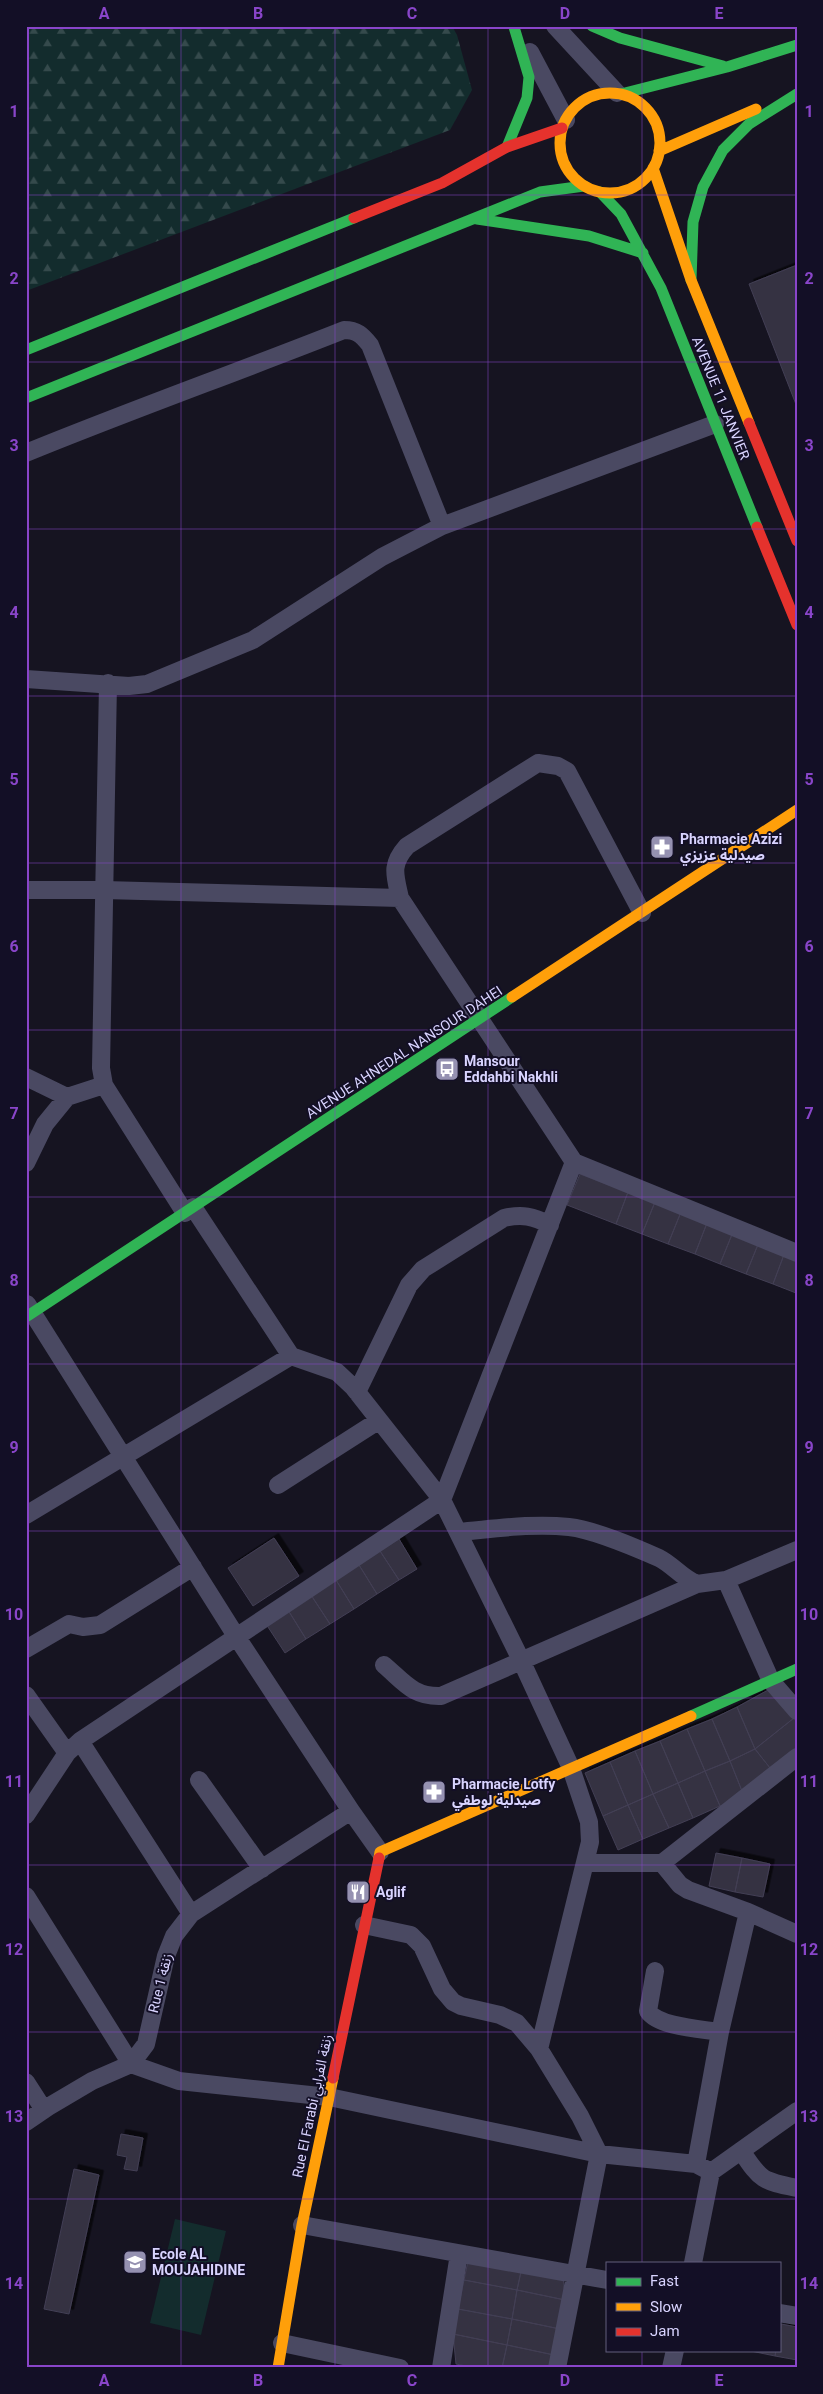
<svg xmlns="http://www.w3.org/2000/svg" width="823" height="2394" viewBox="0 0 823 2394" font-family="Roboto,'Noto Sans Arabic',sans-serif">
<defs>
<pattern id="forest-firs" width="22" height="20" patternUnits="userSpaceOnUse" patternTransform="scale(1.25)"><rect width="22" height="20" fill="#132c2d"/><path d="M5 1l3.5 6h-7zM16 11l3.5 6h-7z" fill="#354a4c"/></pattern>
<filter id="shadow"><feDropShadow dx="4.5" dy="-4.5" stdDeviation="0" flood-color="#0009"/></filter>
</defs>
<rect width="100%" height="100%" fill="#161421"/>
<path fill="url(#forest-firs)" d="M 26,26 L 452,26 L 457,35 L 472,90 L 450,130 L 26,291 Z"/>
<path fill="#132c2d" d="M 175,2219 L 226,2231 L 201,2335 L 150,2323 Z"/>
<path fill="#343243" stroke="#433f54" filter="url(#shadow)" d="M 797,265 L 797,407 L 749,284 Z
M 580,1174 L 628,1192 L 616,1224 L 567,1205 Z
M 628,1192 L 655,1202 L 642,1234 L 616,1224 Z
M 655,1202 L 681,1212 L 668,1244 L 642,1234 Z
M 681,1212 L 707,1223 L 695,1254 L 668,1244 Z
M 707,1223 L 733,1232 L 720,1264 L 695,1254 Z
M 733,1232 L 759,1242 L 746,1274 L 720,1264 Z
M 759,1242 L 785,1252 L 773,1284 L 746,1274 Z
M 785,1252 L 797,1257 L 796,1293 L 773,1284 Z
M 274,1538 L 299,1576 L 253,1606 L 228,1568 Z
M 399,1539 L 417,1569 L 399,1580 L 380,1551 Z
M 380,1551 L 399,1580 L 377,1594 L 359,1565 Z
M 359,1565 L 377,1594 L 354,1609 L 336,1580 Z
M 336,1580 L 354,1609 L 330,1624 L 311,1595 Z
M 311,1595 L 330,1624 L 306,1639 L 288,1610 Z
M 288,1610 L 306,1639 L 285,1653 L 266,1624 Z
M 770,1689 L 794,1718 L 755,1749 L 737,1707 Z
M 737,1707 L 755,1749 L 730,1761 L 712,1719 Z
M 794,1718 L 797,1722 L 797,1755 L 774,1773 L 755,1749 Z
M 712,1719 L 730,1761 L 705,1771 L 687,1729 Z
M 687,1729 L 705,1771 L 678,1783 L 660,1741 Z
M 660,1741 L 678,1783 L 653,1794 L 635,1751 Z
M 755,1749 L 774,1773 L 744,1796 L 730,1761 Z
M 635,1751 L 653,1794 L 628,1805 L 610,1762 Z
M 730,1761 L 744,1796 L 720,1806 L 705,1771 Z
M 610,1762 L 628,1805 L 603,1816 L 585,1773 Z
M 705,1771 L 720,1806 L 693,1818 L 678,1783 Z
M 678,1783 L 693,1818 L 669,1828 L 653,1794 Z
M 653,1794 L 669,1828 L 643,1839 L 628,1805 Z
M 628,1805 L 643,1839 L 618,1850 L 603,1816 Z
M 716,1853 L 742,1858 L 735,1892 L 709,1886 Z
M 742,1858 L 770,1864 L 763,1897 L 735,1892 Z
M 121,2134 L 143,2138 L 137,2171 L 124,2169 L 127,2157 L 117,2155 Z
M 74,2169 L 99,2175 L 69,2314 L 44,2309 Z
M 469,2256 L 522,2267 L 517,2290 L 464,2280 Z
M 522,2267 L 563,2274 L 565,2300 L 517,2290 Z
M 464,2280 L 517,2290 L 512,2319 L 458,2309 Z
M 517,2290 L 565,2300 L 560,2329 L 512,2319 Z
M 458,2309 L 512,2319 L 507,2345 L 453,2334 Z
M 512,2319 L 560,2329 L 554,2355 L 507,2345 Z
M 781,2324 L 797,2327 L 797,2360 L 775,2356 L 776,2350 L 779,2350 Z
M 453,2334 L 507,2345 L 502,2368 L 476,2368 L 456,2364 Z
M 507,2345 L 554,2355 L 552,2368 L 502,2368 Z
M 746,2350 L 776,2350 L 775,2356 Z"/>
<g fill="none" stroke-linecap="round" stroke-linejoin="round">
<path stroke="#4a4962" stroke-width="18" d="M 555,26 L 617,93
M 530,52 L 566,120
M 26,453 C 131,410 238,372 344,330 C 357,330 362,335 370,345 L 442,526
M 26,679 L 129,686 L 147,684 L 253,640 L 382,557 L 442,526 L 715,424
M 108,683 L 101,1068 L 104,1085 L 185,1213
M 26,890 L 104,890 L 400,898
M 26,1077 L 67,1097
M 574,1162 L 400,898 C 395,875 390,865 407,846 L 538,763 L 558,766 L 567,771 L 642,913
M 26,1163 L 45,1124 L 67,1097 L 104,1085
M 193,1207 L 291,1356 L 337,1372 L 353,1387 L 442,1500 L 521,1660 L 571,1768 L 589,1822 L 590,1842 L 539,2049
M 27,1304 L 236,1636 L 351,1811 L 380,1852
M 357,1392 L 409,1285 L 423,1269 L 504,1218 C 522,1214 533,1216 550,1225
M 278,1485 L 378,1421
M 26,1515 L 291,1356
M 458,1532 C 494,1529 532,1523 569,1527 C 595,1530 634,1547 659,1558 C 673,1565 682,1578 697,1584
M 726,1580 L 771,1681 L 797,1711
M 26,1649 L 69,1624 L 83,1627 L 100,1625 L 193,1567
M 384,1665 C 404,1682 413,1697 441,1696 L 697,1584 L 726,1580 L 797,1550
M 26,1695 L 67,1753
M 80,1741 L 191,1914
M 199,1780 L 262,1869
M 26,1815 L 67,1753 L 80,1741 L 442,1500 L 574,1162 L 797,1253
M 585,1863 L 662,1863 L 797,1757
M 662,1863 L 680,1885 L 688,1890 L 748,1912 L 720,2032 L 696,2164
M 26,1896 L 131,2064 L 179,2081 L 329,2097 L 599,2154 L 696,2164 L 711,2172 L 797,2111
M 748,1912 L 797,1934
M 364,1925 L 411,1935 L 422,1946 L 442,1989 L 453,2002 L 461,2006 L 500,2015 L 517,2023 L 539,2049 L 580,2116 L 599,2154 L 557,2368
M 655,1971 L 648,2011 C 658,2027 702,2029 720,2032
M 26,2082 L 44,2110
M 26,2122 L 48,2107 L 92,2081 L 131,2064 L 146,2044 L 166,1956 L 174,1936 L 191,1914 L 351,1811
M 742,2152 C 761,2181 763,2181 797,2188
M 302,2225 L 607,2280
M 693,2263 L 711,2172
M 779,2313 L 797,2316
M 282,2343 L 400,2368
M 441,2368 L 459,2254
M 671,2368 L 675,2350"/>
<path stroke="#30b455" stroke-width="11" d="M 592,26 L 620,38 L 723,66
M 621,94 L 727,67 L 797,45
M 507,147 L 527,98 L 529,77 L 514,27
M 600,192 L 621,214 L 661,288 L 757,527
M 477,219 L 589,236 L 643,253
M 691,280 L 693,222 L 703,187 L 723,150 L 749,124 L 797,94
M 26,350 L 354,218
M 26,398 L 540,192 L 584,186
M 26,1317 L 512,997
M 691,1716 L 797,1669"/>
<path stroke="#ff9f0a" stroke-width="11" d="M560 143a50 50 0 1 1 100 0a50 50 0 1 1-100 0Z
M 659,151 L 756,109
M 653,168 L 691,280 L 749,423
M 512,997 L 797,810
M 379,1858 L 380,1852 L 691,1716
M 278,2368 L 302,2225 L 333,2078"/>
<path stroke="#e5322d" stroke-width="11" d="M 354,218 L 442,183 L 507,147 L 562,128
M 749,423 L 797,541
M 757,527 L 797,625
M 333,2078 L 379,1858"/>
</g>
<path fill="none" stroke="#8945c9" stroke-width="1" stroke-opacity="0.55" d="M 181,26 L 181,2368M 335,26 L 335,2368M 488,26 L 488,2368M 642,26 L 642,2263M 26,195 L 797,195M 26,362 L 797,362M 26,529 L 797,529M 26,696 L 797,696M 26,863 L 797,863M 26,1030 L 797,1030M 26,1197 L 797,1197M 26,1364 L 797,1364M 26,1531 L 797,1531M 26,1698 L 797,1698M 26,1865 L 797,1865M 26,2032 L 797,2032M 26,2199 L 797,2199M 642,2350 L 642,2368"/>
<defs>
<g id="pharmacy-square" transform="scale(1.25)"><rect x="-9" y="-9" width="18" height="18" rx="4" fill="#9591b1" stroke="#130f26"/><path d="M-2-6h4v4h4v4h-4v4h-4v-4h-4v-4h4Z" fill="#fff"/></g>
<g id="bus-square" transform="scale(1.25)"><rect x="-9" y="-9" width="18" height="18" rx="4" fill="#9591b1" stroke="#130f26"/><path d="M-5-6H5V4H4V6H2V4H-2V6H-4V4H-5ZM-3.5-4V0h7V-4ZM-3.5 1.2v1.5H-2V1.2ZM2 1.2v1.5H3.5V1.2Z" fill="#fff"/></g>
<g id="restaurant-square" transform="scale(1.25)"><rect x="-9" y="-9" width="18" height="18" rx="4" fill="#9591b1" stroke="#130f26"/><path d="M-5-6h1v4h1v-4h1v4h1v-4h1v5L-1.5 .5V6h-2V.5L-5-1ZM5-6V6H3V1.5H1.5Q1.5-4 5-6Z" fill="#fff"/></g>
<g id="school-square" transform="scale(1.25)"><rect x="-9" y="-9" width="18" height="18" rx="4" fill="#9591b1" stroke="#130f26"/><path d="M0-5L7-2L0 1L-7-2ZM-4 1L0 2.5L4 1V4Q0 6-4 4Z" fill="#fff"/></g>
</defs>
<g fill-rule="evenodd">
<use href="#pharmacy-square" x="662" y="847"/>
<use href="#bus-square" x="447" y="1069"/>
<use href="#pharmacy-square" x="434" y="1792"/>
<use href="#restaurant-square" x="358" y="1892"/>
<use href="#school-square" x="135" y="2262"/>
</g>
<g text-anchor="middle" stroke-width="4" stroke-linejoin="round" paint-order="stroke">
<g font-size="14" fill="#d9d4ff" stroke="#130f26">
<text transform="translate(721 398) rotate(68)" y="5">AVENUE 11 JANVIER</text>
<text transform="translate(404 1052) rotate(-33)" y="5">AVENUE AHNEDAL NANSOUR DAHEI</text>
<text transform="translate(160 1983) rotate(-76)" y="5">Rue 1 زنقة</text>
<text transform="translate(312 2106) rotate(-78)" y="5">Rue El Farabi زنقة الفرابي</text>
</g>
<g font-size="14" font-weight="bold" fill="#d9d4ff" stroke="#130f26" text-anchor="start">
<text x="680" y="844">Pharmacie Azizi<tspan x="680" dy="16">صيدلية عزيزي</tspan></text>
<text x="464" y="1066">Mansour<tspan x="464" dy="16">Eddahbi Nakhli</tspan></text>
<text x="452" y="1789">Pharmacie Lotfy<tspan x="452" dy="16">صيدلية لوطفي</tspan></text>
<text x="376" y="1897">Aglif</text>
<text x="152" y="2259">Ecole AL<tspan x="152" dy="16">MOUJAHIDINE</tspan></text>
</g>
</g>
<rect width="823" height="2394" fill="none" stroke="#130f26" stroke-width="55"/>
<rect x="606" y="2262" width="175" height="90" fill="#130f26" stroke="#625e7d"/>
<rect x="616" y="2278" width="25" height="8" fill="#30b455" stroke="#625e7d"/>
<text x="650" y="2286" font-size="15" fill="#d9d4ff">Fast</text>
<rect x="616" y="2303" width="25" height="8" fill="#ff9f0a" stroke="#625e7d"/>
<text x="650" y="2312" font-size="15" fill="#d9d4ff">Slow</text>
<rect x="616" y="2328" width="25" height="8" fill="#e5322d" stroke="#625e7d"/>
<text x="650" y="2336" font-size="15" fill="#d9d4ff">Jam</text>
<rect x="28" y="28" width="768" height="2338" fill="none" stroke="#8945c9" stroke-width="2"/>
<g font-size="16" text-anchor="middle" font-weight="bold" fill="#8945c9">
<text x="104" y="19">A</text>
<text x="258" y="19">B</text>
<text x="412" y="19">C</text>
<text x="565" y="19">D</text>
<text x="719" y="19">E</text>
<text x="14" y="117">1</text>
<text x="809" y="117">1</text>
<text x="14" y="284">2</text>
<text x="809" y="284">2</text>
<text x="14" y="451">3</text>
<text x="809" y="451">3</text>
<text x="14" y="618">4</text>
<text x="809" y="618">4</text>
<text x="14" y="785">5</text>
<text x="809" y="785">5</text>
<text x="14" y="952">6</text>
<text x="809" y="952">6</text>
<text x="14" y="1119">7</text>
<text x="809" y="1119">7</text>
<text x="14" y="1286">8</text>
<text x="809" y="1286">8</text>
<text x="14" y="1453">9</text>
<text x="809" y="1453">9</text>
<text x="14" y="1620">10</text>
<text x="809" y="1620">10</text>
<text x="14" y="1787">11</text>
<text x="809" y="1787">11</text>
<text x="14" y="1955">12</text>
<text x="809" y="1955">12</text>
<text x="14" y="2122">13</text>
<text x="809" y="2122">13</text>
<text x="14" y="2289">14</text>
<text x="809" y="2289">14</text>
<text x="104" y="2386">A</text>
<text x="258" y="2386">B</text>
<text x="412" y="2386">C</text>
<text x="565" y="2386">D</text>
<text x="719" y="2386">E</text>
</g>
</svg>
